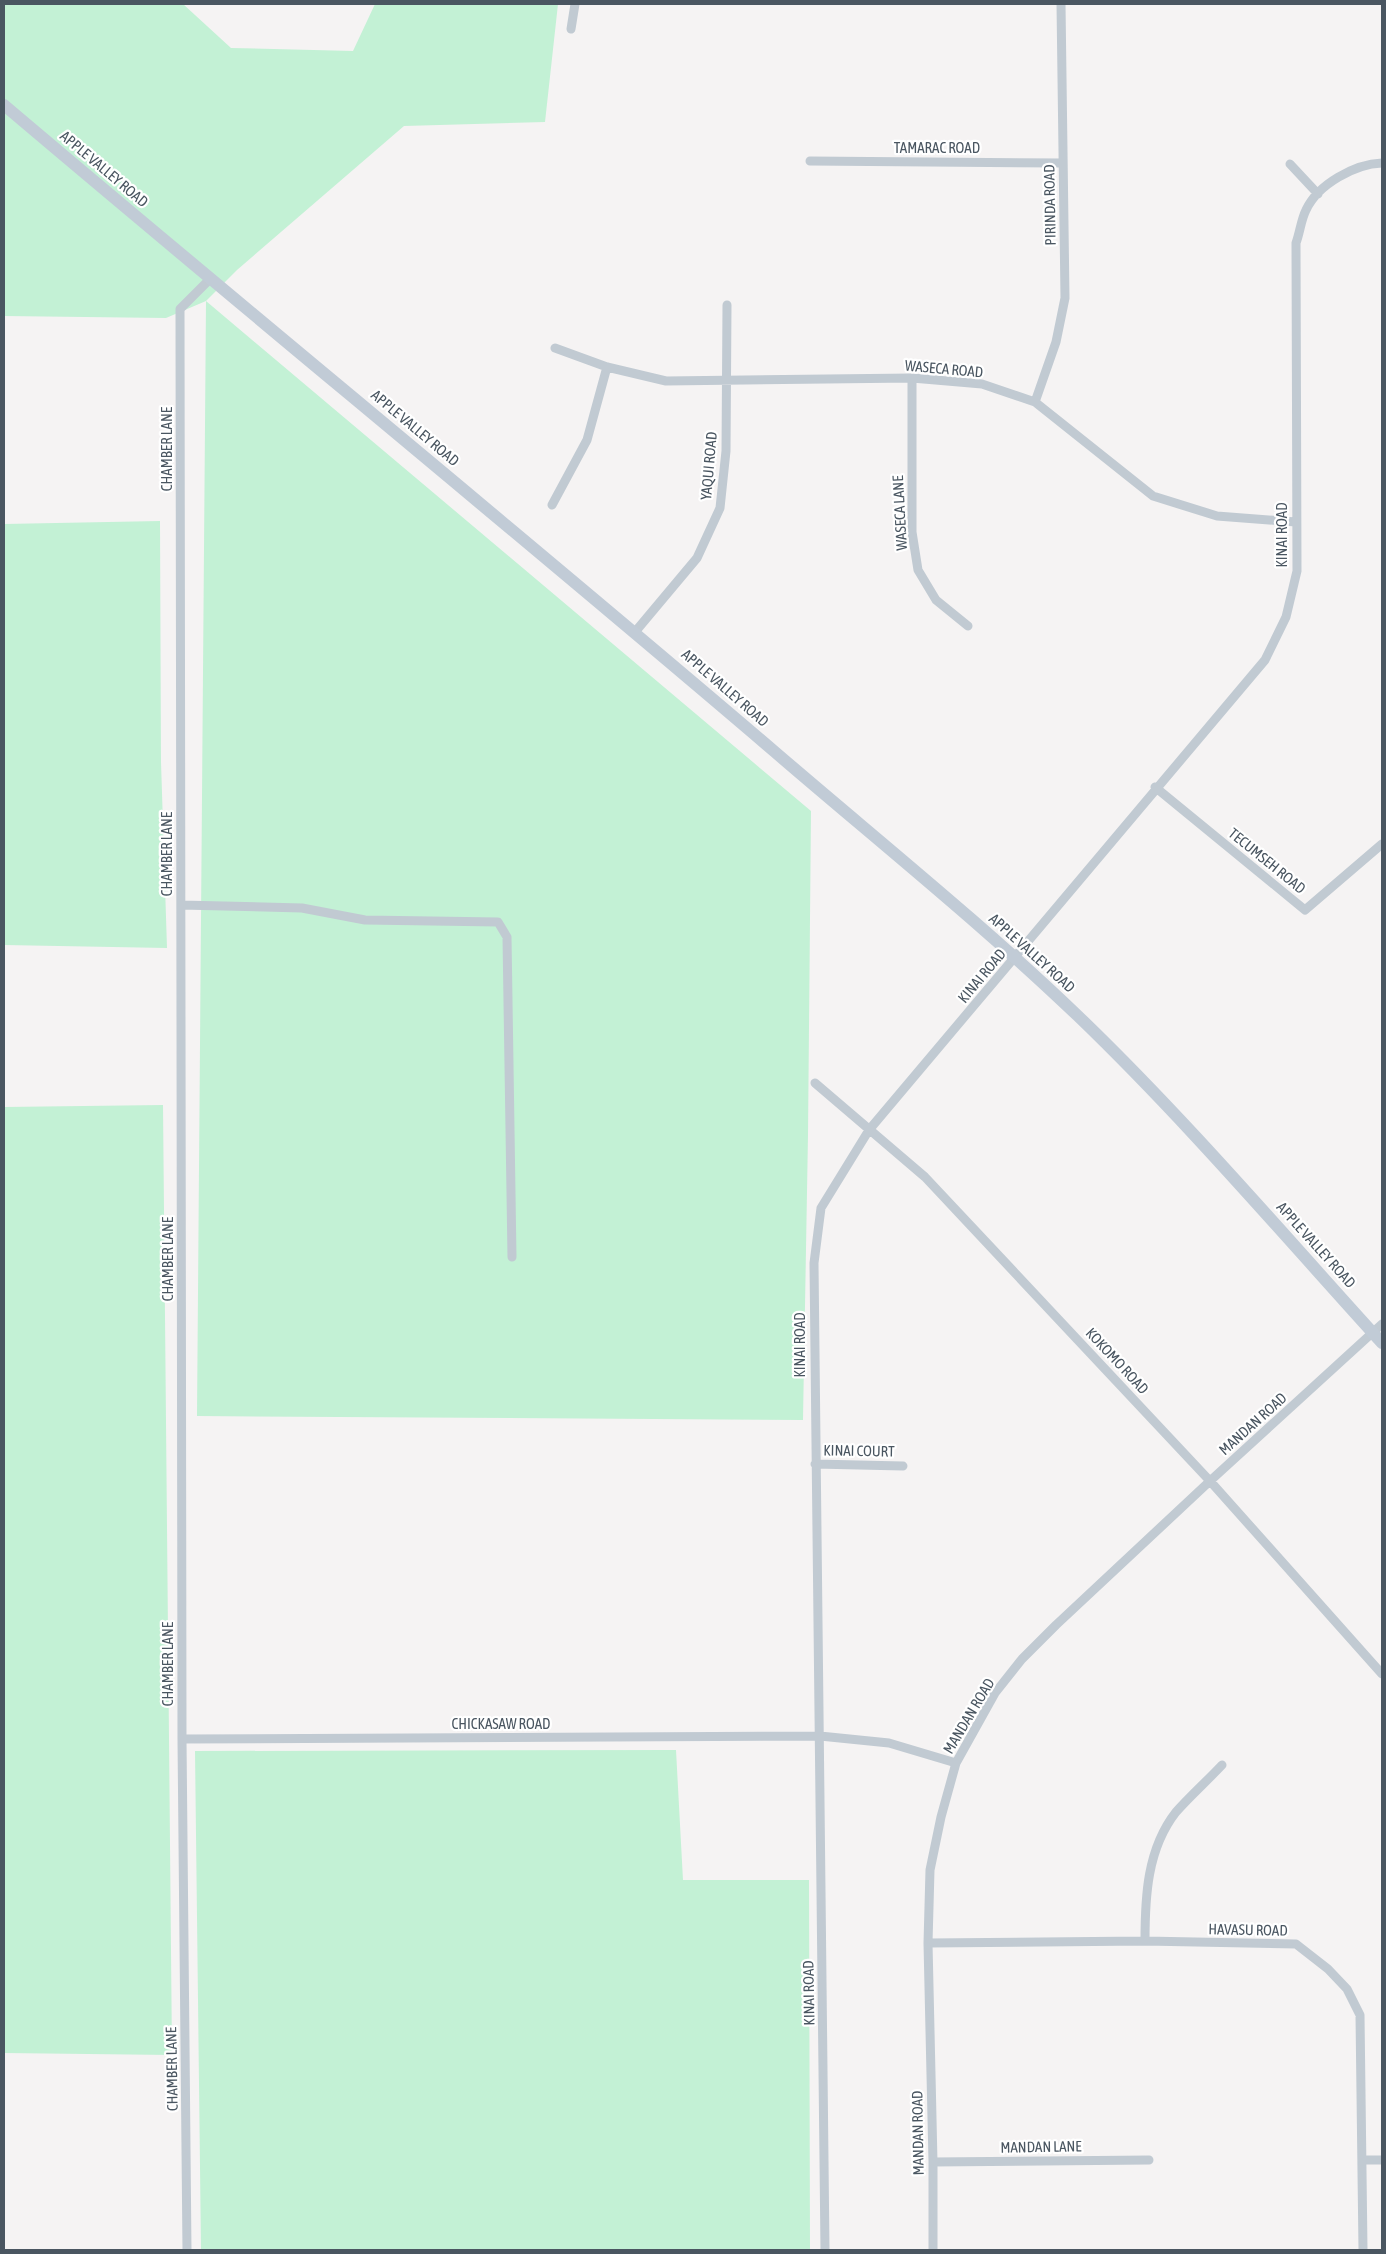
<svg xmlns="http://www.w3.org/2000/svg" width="1386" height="2254" viewBox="0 0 1386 2254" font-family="'Asap Condensed',sans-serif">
<rect width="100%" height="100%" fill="#f5f3f3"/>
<path fill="#c3f1d5" d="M 4,4 L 183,4 L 231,48 L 353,51 L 375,4 L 558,4 L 545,122 L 404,126 L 237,270 L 206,301 L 811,811 L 808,1135 L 803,1420 L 197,1416 L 206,301 L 166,318 L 4,316 Z
M 160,521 L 161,762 L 167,948 L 4,945 L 4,524 Z
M 163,1105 L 172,2055 L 4,2053 L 4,1107 Z
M 676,1750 L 683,1880 L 809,1880 L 810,2250 L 201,2250 L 195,1751 Z"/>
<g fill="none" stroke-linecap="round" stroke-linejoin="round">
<path stroke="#c1cad2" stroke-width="9" d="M 571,29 L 575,4
M 810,161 L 1063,163
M 1290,164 L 1318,194
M 555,348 L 607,367 L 666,381 L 912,378 L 982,384 L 1035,402 L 1153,496 L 1217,516 L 1296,522
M 912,378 L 912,532 L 918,570 L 936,600 L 968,626
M 1035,402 L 1056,342 L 1065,298 L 1061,4
M 552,505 L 587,440 L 607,367
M 635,632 L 697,558 L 720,508 L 726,451 L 727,305
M 1155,787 L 1305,910 L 1382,844
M 181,905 L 302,908 L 365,920 L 498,922 L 507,937 L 512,1257
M 815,1083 L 925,1177 L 1210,1481 L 1382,1674
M 815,1464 L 903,1466
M 182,1739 L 820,1736 L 889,1743 L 956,1763
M 1145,1941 C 1145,1897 1147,1849 1176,1812 C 1190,1796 1207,1781 1222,1765
M 928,1943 L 1145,1941 L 1296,1944 L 1328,1969 L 1347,1989 L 1360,2015 L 1363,2250
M 1362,2160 L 1382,2160
M 933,2162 L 1149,2160
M 187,2250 L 182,1739 L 180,309 L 210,279
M 825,2250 L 814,1263 L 821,1208 L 869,1130 L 1265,660 L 1286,617 L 1297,571 L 1296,243 C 1300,232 1301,220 1306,210 C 1318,184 1355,164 1382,163
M 933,2250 L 933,2162 L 928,1943 L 930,1870 L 941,1817 L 956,1763 L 995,1693 L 1022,1659 L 1056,1625 L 1210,1481 L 1382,1324"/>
<path stroke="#c1cbd6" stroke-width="12" d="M 4,105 C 260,322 520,534 775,752 C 876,839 981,923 1078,1016 C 1185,1119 1282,1233 1382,1343"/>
</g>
<g text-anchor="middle" stroke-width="4.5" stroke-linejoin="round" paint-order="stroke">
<g font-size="15" fill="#4a5661" stroke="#fff">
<text x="937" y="153">TAMARAC ROAD</text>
<text transform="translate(104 169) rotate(40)" y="5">APPLE VALLEY ROAD</text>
<text transform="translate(1050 205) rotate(-91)" y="5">PIRINDA ROAD</text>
<text transform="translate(944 369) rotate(5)" y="5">WASECA ROAD</text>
<text transform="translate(415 428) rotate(40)" y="5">APPLE VALLEY ROAD</text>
<text transform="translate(167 449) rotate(-90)" y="5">CHAMBER LANE</text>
<text transform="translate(709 466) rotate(-85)" y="5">YAQUI ROAD</text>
<text transform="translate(900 513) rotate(-93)" y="5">WASECA LANE</text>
<text transform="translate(1282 535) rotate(-90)" y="5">KINAI ROAD</text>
<text transform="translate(725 688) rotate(41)" y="5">APPLE VALLEY ROAD</text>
<text transform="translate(167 854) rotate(-90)" y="5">CHAMBER LANE</text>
<text transform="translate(1267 861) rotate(39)" y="5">TECUMSEH ROAD</text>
<text transform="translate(1032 953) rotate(42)" y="5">APPLE VALLEY ROAD</text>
<text transform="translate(982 976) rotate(-50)" y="5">KINAI ROAD</text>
<text transform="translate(1316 1245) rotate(48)" y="5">APPLE VALLEY ROAD</text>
<text transform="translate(168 1259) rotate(-90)" y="5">CHAMBER LANE</text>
<text transform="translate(800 1345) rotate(-90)" y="5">KINAI ROAD</text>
<text transform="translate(1117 1361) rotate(47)" y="5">KOKOMO ROAD</text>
<text transform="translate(1253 1424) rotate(-42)" y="5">MANDAN ROAD</text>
<text transform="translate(859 1451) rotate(1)" y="5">KINAI COURT</text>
<text transform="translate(168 1664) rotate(-90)" y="5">CHAMBER LANE</text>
<text transform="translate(969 1716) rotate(-59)" y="5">MANDAN ROAD</text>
<text x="501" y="1729">CHICKASAW ROAD</text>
<text transform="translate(1248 1930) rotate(1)" y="5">HAVASU ROAD</text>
<text transform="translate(809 1993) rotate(-91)" y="5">KINAI ROAD</text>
<text transform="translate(172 2069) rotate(-91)" y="5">CHAMBER LANE</text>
<text transform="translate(918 2133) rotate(-91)" y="5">MANDAN ROAD</text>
<text transform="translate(1041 2147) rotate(-1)" y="5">MANDAN LANE</text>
</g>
</g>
<rect width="1386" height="2254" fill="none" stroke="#4a5661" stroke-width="10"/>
</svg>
